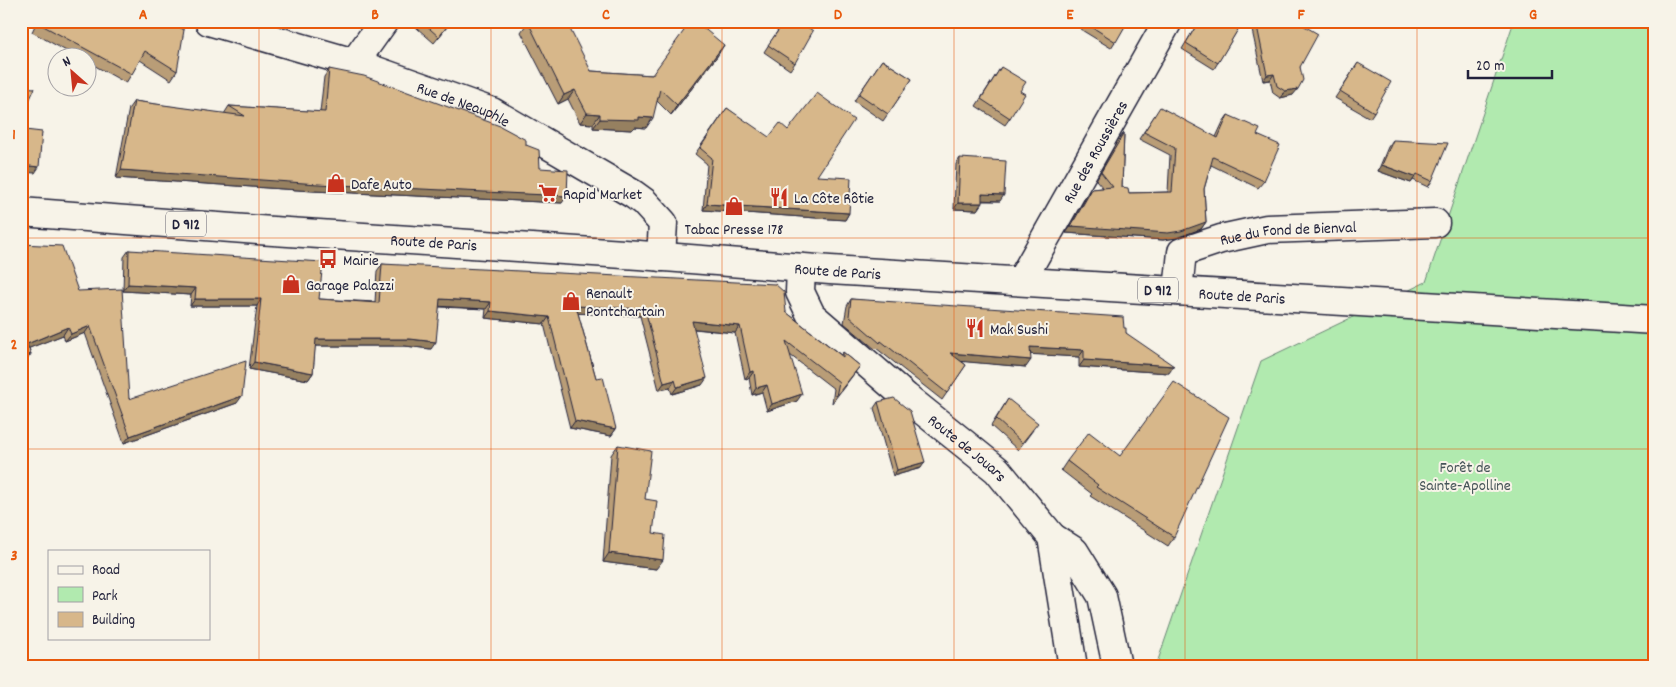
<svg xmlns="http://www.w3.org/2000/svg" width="1676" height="687" viewBox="0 0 1676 687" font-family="Dekko,sans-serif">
<rect width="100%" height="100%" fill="#f7f3e8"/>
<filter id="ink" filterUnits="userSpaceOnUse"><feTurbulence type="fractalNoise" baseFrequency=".02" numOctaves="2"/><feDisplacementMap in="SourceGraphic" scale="10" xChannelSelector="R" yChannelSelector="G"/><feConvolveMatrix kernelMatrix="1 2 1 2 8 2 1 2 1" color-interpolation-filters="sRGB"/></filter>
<g filter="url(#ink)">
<path fill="#b1eaaf" stroke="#6a8675" d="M 1514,21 L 1655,21 L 1655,666 L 1156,666 L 1261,361 L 1426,282 Z"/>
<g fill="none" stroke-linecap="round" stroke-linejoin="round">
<g stroke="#22223b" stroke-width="31">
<g id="street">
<path d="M 354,63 L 384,21"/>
<path id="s1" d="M 1021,281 L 1168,21"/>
<path id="s2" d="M 1178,291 L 1182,252 L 1221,239 L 1267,229 L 1435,223"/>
<path d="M 1052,537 L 1074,551 L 1102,596 L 1117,666"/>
</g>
</g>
<g stroke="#22223b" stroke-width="31">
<g id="secondary">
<path id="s3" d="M 209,21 L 354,63 L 492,112 L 633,194 L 644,202 L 663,223 L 661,257"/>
<path id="s4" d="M 801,268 L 800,292 L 811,315 L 906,397 L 997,470 L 1052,537 L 1072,661 L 1071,666"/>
</g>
</g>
<g stroke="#22223b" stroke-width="31">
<g id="primary">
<path id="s5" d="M 21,212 L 258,230 L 639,255 L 830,270 L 1655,320"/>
</g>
</g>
<use href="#street" stroke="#f7f3e8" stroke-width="28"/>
<use href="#secondary" stroke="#f7f3e8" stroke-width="28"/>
<use href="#primary" stroke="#f7f3e8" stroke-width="28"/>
</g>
<path fill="#b99d77" stroke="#22223b" d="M 37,21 L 169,21 L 177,71 L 171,80 L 140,60 L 126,83 L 88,62 L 88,58 L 79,58 L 32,32 Z
M 409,21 L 452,21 L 434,43 Z
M 784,21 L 795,63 L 790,70 L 764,52 Z
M 1084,21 L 1128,21 L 1111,48 L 1080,29 Z
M 1199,21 L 1243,21 L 1214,69 L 1182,49 Z
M 1250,21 L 1296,21 L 1300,67 L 1293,95 L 1280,98 L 1273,93 L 1270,80 L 1263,81 Z
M 528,22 L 591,71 L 652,75 L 718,55 L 671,115 L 657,101 L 646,128 L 635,127 L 632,130 L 593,128 L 593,124 L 580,123 L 568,99 L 558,104 L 521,32 Z
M 882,60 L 912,79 L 883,121 L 854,101 Z
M 1358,63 L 1374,112 L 1370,118 L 1335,98 Z
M 1001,67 L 1010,118 L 1005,125 L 976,106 Z
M 329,69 L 526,145 L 540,168 L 562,203 L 313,191 L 116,178 L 129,108 L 134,101 L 224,114 L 229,106 L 320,112 L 324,77 Z
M 727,108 L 817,176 L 849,213 L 845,220 L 703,210 L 707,164 L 695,154 Z
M 1155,115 L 1216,137 L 1223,122 L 1228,115 L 1257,135 L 1264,181 L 1258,188 L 1211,165 L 1204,189 L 1206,222 L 1201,229 L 1176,238 L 1163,240 L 1066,233 L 1087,196 L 1092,189 L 1103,188 L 1096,180 L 1118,140 L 1124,133 L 1122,187 L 1129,193 L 1168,192 L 1170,155 L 1139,139 Z
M 1393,140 L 1432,181 L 1428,187 L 1413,180 L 1411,183 L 1378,171 L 1388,147 Z
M 960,158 L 1000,201 L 982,201 L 977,210 L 954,209 L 956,164 Z
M 21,244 L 78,291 L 129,399 L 237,403 L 124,443 L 85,333 L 65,341 L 63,335 L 29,348 L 31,354 L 26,361 L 21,363 Z
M 129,250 L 319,299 L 375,302 L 377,271 L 382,264 L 786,312 L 841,355 L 843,352 L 860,366 L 832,403 L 834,389 L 790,355 L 797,401 L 767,411 L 762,392 L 752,395 L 749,378 L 745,379 L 735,333 L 694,329 L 702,385 L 672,394 L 670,388 L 659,390 L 640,316 L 578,313 L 596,378 L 616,429 L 611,436 L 570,428 L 544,324 L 485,318 L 486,309 L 439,307 L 431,349 L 405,346 L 315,346 L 313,373 L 308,380 L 249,369 L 257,306 L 190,306 L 191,295 L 123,291 L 124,257 Z
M 851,299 L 1124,328 L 1126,333 L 1169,373 L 1079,367 L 1079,357 L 1031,354 L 1026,367 L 961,361 L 966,365 L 942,400 L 876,348 L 875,349 L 844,323 L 847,306 Z
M 1008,399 L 1033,430 L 1018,450 L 991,426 Z
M 878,402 L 921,468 L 893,476 L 874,408 Z
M 618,445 L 645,499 L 653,533 L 656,569 L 603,562 L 611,455 Z
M 1067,461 L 1174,537 L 1168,546 L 1090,496 L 1092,494 L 1061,470 Z"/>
<path fill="#968061" stroke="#22223b" d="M 724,45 L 718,55 L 671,115 L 677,105 Z
M 1274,74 L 1270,80 L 1263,81 L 1267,75 Z
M 1298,89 L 1293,95 L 1280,98 L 1285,91 Z
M 575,90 L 568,99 L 558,104 L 564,95 Z
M 587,113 L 600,114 L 593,124 L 580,123 Z
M 639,117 L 653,118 L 646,128 L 635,127 L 632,130 L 593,128 L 600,119 Z
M 21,165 L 39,167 L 35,173 L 21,172 Z
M 1382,165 L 1415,177 L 1411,183 L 1378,171 Z
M 121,170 L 567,196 L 562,203 L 313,191 L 116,178 Z
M 982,194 L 1004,195 L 1000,201 L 977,200 Z
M 958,203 L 982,203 L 977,210 L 954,209 Z
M 707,204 L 849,213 L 845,220 L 703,210 Z
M 1206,222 L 1201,229 L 1176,238 L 1163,240 L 1066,233 L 1071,226 Z
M 128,284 L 196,288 L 191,295 L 123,291 Z
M 195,299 L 261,299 L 257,306 L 190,306 Z
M 440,299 L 491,302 L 486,309 L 435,306 Z
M 576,306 L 645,309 L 640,316 L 571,313 Z
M 490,311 L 549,317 L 544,324 L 485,318 Z
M 692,321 L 740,326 L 735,333 L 687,328 Z
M 90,326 L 85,333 L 65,341 L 71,334 Z
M 68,327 L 63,335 L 22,351 L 27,344 Z
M 316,339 L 410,339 L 436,342 L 431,349 L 405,346 L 311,346 Z
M 1030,347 L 1084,350 L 1079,357 L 1025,354 Z
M 950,353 L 1031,360 L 1026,367 L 945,360 Z
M 31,354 L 26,361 L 21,363 L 21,358 Z
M 1084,360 L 1174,366 L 1169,373 L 1079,367 Z
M 254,362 L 313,373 L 308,380 L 249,369 Z
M 754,371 L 749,378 L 745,379 L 750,372 Z
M 707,378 L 702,385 L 672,394 L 677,387 Z
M 675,380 L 670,388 L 659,390 L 664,383 Z
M 767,385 L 762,392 L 752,395 L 756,388 Z
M 802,394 L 797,401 L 767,411 L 772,404 Z
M 242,396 L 237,403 L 124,443 L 130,436 Z
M 575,421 L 616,429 L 611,436 L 570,428 Z
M 925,462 L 921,468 L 893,476 L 897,470 Z
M 609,553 L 663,560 L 656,569 L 603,562 Z"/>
<path fill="#d7b78a" stroke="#22223b" d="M 39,21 L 169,21 L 184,30 L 177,71 L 145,51 L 132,74 L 38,23 Z
M 421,21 L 451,21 L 439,37 Z
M 530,21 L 566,21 L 591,71 L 652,75 L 691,21 L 695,21 L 724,45 L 677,105 L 660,89 L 653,118 L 639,117 L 639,120 L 600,119 L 600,114 L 587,113 L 575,90 L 564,95 L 528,22 Z
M 785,21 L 799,21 L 813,31 L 795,63 L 768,45 Z
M 1085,21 L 1128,21 L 1116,42 L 1084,22 Z
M 1199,21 L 1243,21 L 1218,63 L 1186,43 Z
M 1256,21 L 1296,21 L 1318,34 L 1300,67 L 1303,80 L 1298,89 L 1285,91 L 1277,86 L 1274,74 L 1267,75 Z
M 21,43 L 25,44 L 21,62 Z
M 882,60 L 912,79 L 888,114 L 859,94 Z
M 1358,63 L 1391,82 L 1374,112 L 1340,91 Z
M 1001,67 L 1026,82 L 1020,91 L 1025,94 L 1010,118 L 981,99 Z
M 329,69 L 364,76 L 500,126 L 526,140 L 526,145 L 539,150 L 540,168 L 568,170 L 567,196 L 318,184 L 121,170 L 134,101 L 245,116 L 229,106 L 325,112 Z
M 21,87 L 35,88 L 28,103 L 25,130 L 42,132 L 39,167 L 21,165 Z
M 817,93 L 854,120 L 817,176 L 851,178 L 849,213 L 707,204 L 712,158 L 700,148 L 727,108 L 769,137 L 780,123 L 788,130 Z
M 1160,107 L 1218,138 L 1228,115 L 1260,129 L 1257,135 L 1280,145 L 1264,181 L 1213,157 L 1204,189 L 1206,222 L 1181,231 L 1168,233 L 1071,226 L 1092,189 L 1113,187 L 1101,172 L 1124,133 L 1122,187 L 1128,188 L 1129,193 L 1172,192 L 1175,148 L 1144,132 Z
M 1393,140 L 1448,143 L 1432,181 L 1417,174 L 1415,177 L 1382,165 Z
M 960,158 L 1006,161 L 1004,195 L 982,194 L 982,203 L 958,203 Z
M 21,244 L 62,246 L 78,291 L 122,289 L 129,399 L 246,361 L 242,396 L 130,436 L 90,326 L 71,334 L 68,327 L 27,344 L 31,354 L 21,358 Z
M 129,250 L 323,262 L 319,299 L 379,303 L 382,264 L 775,284 L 784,292 L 786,312 L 843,357 L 843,352 L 860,366 L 836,396 L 839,382 L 786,341 L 802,394 L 772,404 L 767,385 L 756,388 L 754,371 L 750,372 L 740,326 L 692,321 L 707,378 L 677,387 L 675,380 L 664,383 L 645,309 L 576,306 L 596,378 L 603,377 L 616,429 L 575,421 L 549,317 L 490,311 L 491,302 L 440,299 L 436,342 L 410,339 L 316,339 L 313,373 L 254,362 L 261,299 L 195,299 L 196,288 L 128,284 Z
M 851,299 L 1123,317 L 1124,328 L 1126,328 L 1126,333 L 1174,366 L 1084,360 L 1084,350 L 1030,347 L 1031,360 L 950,353 L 966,365 L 947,393 L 881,341 L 880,343 L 849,316 Z
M 1174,382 L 1229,417 L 1174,537 L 1096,487 L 1098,485 L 1067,461 L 1089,432 L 1120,456 Z
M 894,398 L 910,411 L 925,462 L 897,470 L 878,402 Z
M 1008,399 L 1038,423 L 1022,443 L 996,419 Z
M 618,445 L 651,451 L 645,499 L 657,501 L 653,533 L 665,535 L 663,560 L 609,553 Z"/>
</g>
<path fill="none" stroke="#e8590c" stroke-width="1" stroke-opacity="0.55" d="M 259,21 L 259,666M 491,21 L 491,666M 722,21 L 722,666M 954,21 L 954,666M 1185,21 L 1185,666M 1417,21 L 1417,666M 21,238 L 1655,238M 21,449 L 1655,449"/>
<defs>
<g id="shop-bare" transform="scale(1.5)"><path d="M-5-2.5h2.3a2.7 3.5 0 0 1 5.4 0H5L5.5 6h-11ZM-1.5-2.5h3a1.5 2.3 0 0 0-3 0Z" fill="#c8321e" stroke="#f7f3e8" stroke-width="2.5" paint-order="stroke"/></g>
<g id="supermarket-bare" transform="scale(1.5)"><path d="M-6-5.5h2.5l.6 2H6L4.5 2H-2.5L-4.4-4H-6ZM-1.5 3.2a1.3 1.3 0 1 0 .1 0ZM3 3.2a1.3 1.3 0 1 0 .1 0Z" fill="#c8321e" stroke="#f7f3e8" stroke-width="2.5" paint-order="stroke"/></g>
<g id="restaurant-bare" transform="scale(1.5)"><path d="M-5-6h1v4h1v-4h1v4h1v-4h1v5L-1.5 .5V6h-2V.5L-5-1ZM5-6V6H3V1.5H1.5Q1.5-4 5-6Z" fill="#c8321e" stroke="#f7f3e8" stroke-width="2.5" paint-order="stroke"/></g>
<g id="bus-bare" transform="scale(1.5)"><path d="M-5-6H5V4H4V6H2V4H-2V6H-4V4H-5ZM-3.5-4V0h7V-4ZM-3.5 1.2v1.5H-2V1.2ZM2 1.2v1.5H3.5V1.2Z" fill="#c8321e" stroke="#f7f3e8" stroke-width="2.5" paint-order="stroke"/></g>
</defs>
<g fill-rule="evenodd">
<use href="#shop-bare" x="336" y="183"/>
<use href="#supermarket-bare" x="548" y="193"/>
<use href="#restaurant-bare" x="779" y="197"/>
<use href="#shop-bare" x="734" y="206"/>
<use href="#bus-bare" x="328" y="259"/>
<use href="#shop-bare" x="291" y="284"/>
<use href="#shop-bare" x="571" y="301"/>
<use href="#restaurant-bare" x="975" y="328"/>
</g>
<g text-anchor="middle" stroke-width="4" stroke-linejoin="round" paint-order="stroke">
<g fill="#f7f3e8" stroke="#62616f" stroke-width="1">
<rect x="166" y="211.5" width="40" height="25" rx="4"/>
<rect x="1138" y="277.5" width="40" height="25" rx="4"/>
</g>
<g font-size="15" font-weight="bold" fill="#22223b">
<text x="186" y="229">D 912</text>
<text x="1158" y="295">D 912</text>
</g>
<g font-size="16" fill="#22223b" stroke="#f7f3e8">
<text dy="6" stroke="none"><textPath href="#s3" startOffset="268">Rue de Neauphle</textPath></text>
<text dy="6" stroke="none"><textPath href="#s1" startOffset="149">Rue des Roussières</textPath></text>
<text dy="6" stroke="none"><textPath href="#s2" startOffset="148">Rue du Fond de Bienval</textPath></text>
<text dy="6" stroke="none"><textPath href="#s5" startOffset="414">Route de Paris</textPath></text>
<text dy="6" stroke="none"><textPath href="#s5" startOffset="819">Route de Paris</textPath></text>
<text dy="6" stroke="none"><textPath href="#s5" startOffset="1224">Route de Paris</textPath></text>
<text dy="6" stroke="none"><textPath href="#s4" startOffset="255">Route de Jouars</textPath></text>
</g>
<g font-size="16" fill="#22223b" stroke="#f7f3e8" text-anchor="start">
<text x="351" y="189">Dafe Auto</text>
<text x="563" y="199">Rapid Market</text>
<text x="794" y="203">La Côte Rôtie</text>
<text x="734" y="234" text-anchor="middle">Tabac Presse 178</text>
<text x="343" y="265">Mairie</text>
<text x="306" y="290">Garage Palazzi</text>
<text x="586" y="298">Renault<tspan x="586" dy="18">Pontchartain</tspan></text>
<text x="990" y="334">Mak Sushi</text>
</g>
<g font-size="16" fill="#465458" stroke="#f7f3e8">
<text x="1465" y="472">Forêt de<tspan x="1465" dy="18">Sainte-Apolline</tspan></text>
</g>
</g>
<rect width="1676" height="687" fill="none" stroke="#f7f3e8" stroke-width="55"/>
<rect x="48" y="550" width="162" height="90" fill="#f7f3e8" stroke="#a29fa3"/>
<rect x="58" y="566" width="25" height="8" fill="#f7f3e8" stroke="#a29fa3"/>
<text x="92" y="574" font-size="15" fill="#22223b">Road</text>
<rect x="58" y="587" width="25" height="15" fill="#b1eaaf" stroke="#a29fa3"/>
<text x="92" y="600" font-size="15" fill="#22223b">Park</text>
<rect x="58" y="612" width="25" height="15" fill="#d7b78a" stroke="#a29fa3"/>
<text x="92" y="624" font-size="15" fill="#22223b">Building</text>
<g transform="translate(72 72) rotate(333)"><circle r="24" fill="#f7f3e8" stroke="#a29fa3"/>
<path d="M0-4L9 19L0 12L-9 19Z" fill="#c8321e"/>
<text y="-8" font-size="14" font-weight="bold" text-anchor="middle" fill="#22223b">N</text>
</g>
<path d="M1468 70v8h84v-8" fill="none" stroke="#22223b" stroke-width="2.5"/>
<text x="1476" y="70" font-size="15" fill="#22223b" stroke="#f7f3e8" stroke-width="4" paint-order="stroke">20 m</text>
<rect x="28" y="28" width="1620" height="632" fill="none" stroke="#e8590c" stroke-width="2"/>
<g font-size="16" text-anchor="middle" font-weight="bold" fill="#e8590c">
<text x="143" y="19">A</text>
<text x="375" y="19">B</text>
<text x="606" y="19">C</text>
<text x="838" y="19">D</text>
<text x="1070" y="19">E</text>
<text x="1301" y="19">F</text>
<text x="1533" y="19">G</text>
<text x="14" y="139">1</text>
<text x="14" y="349">2</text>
<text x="14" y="560">3</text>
</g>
</svg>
